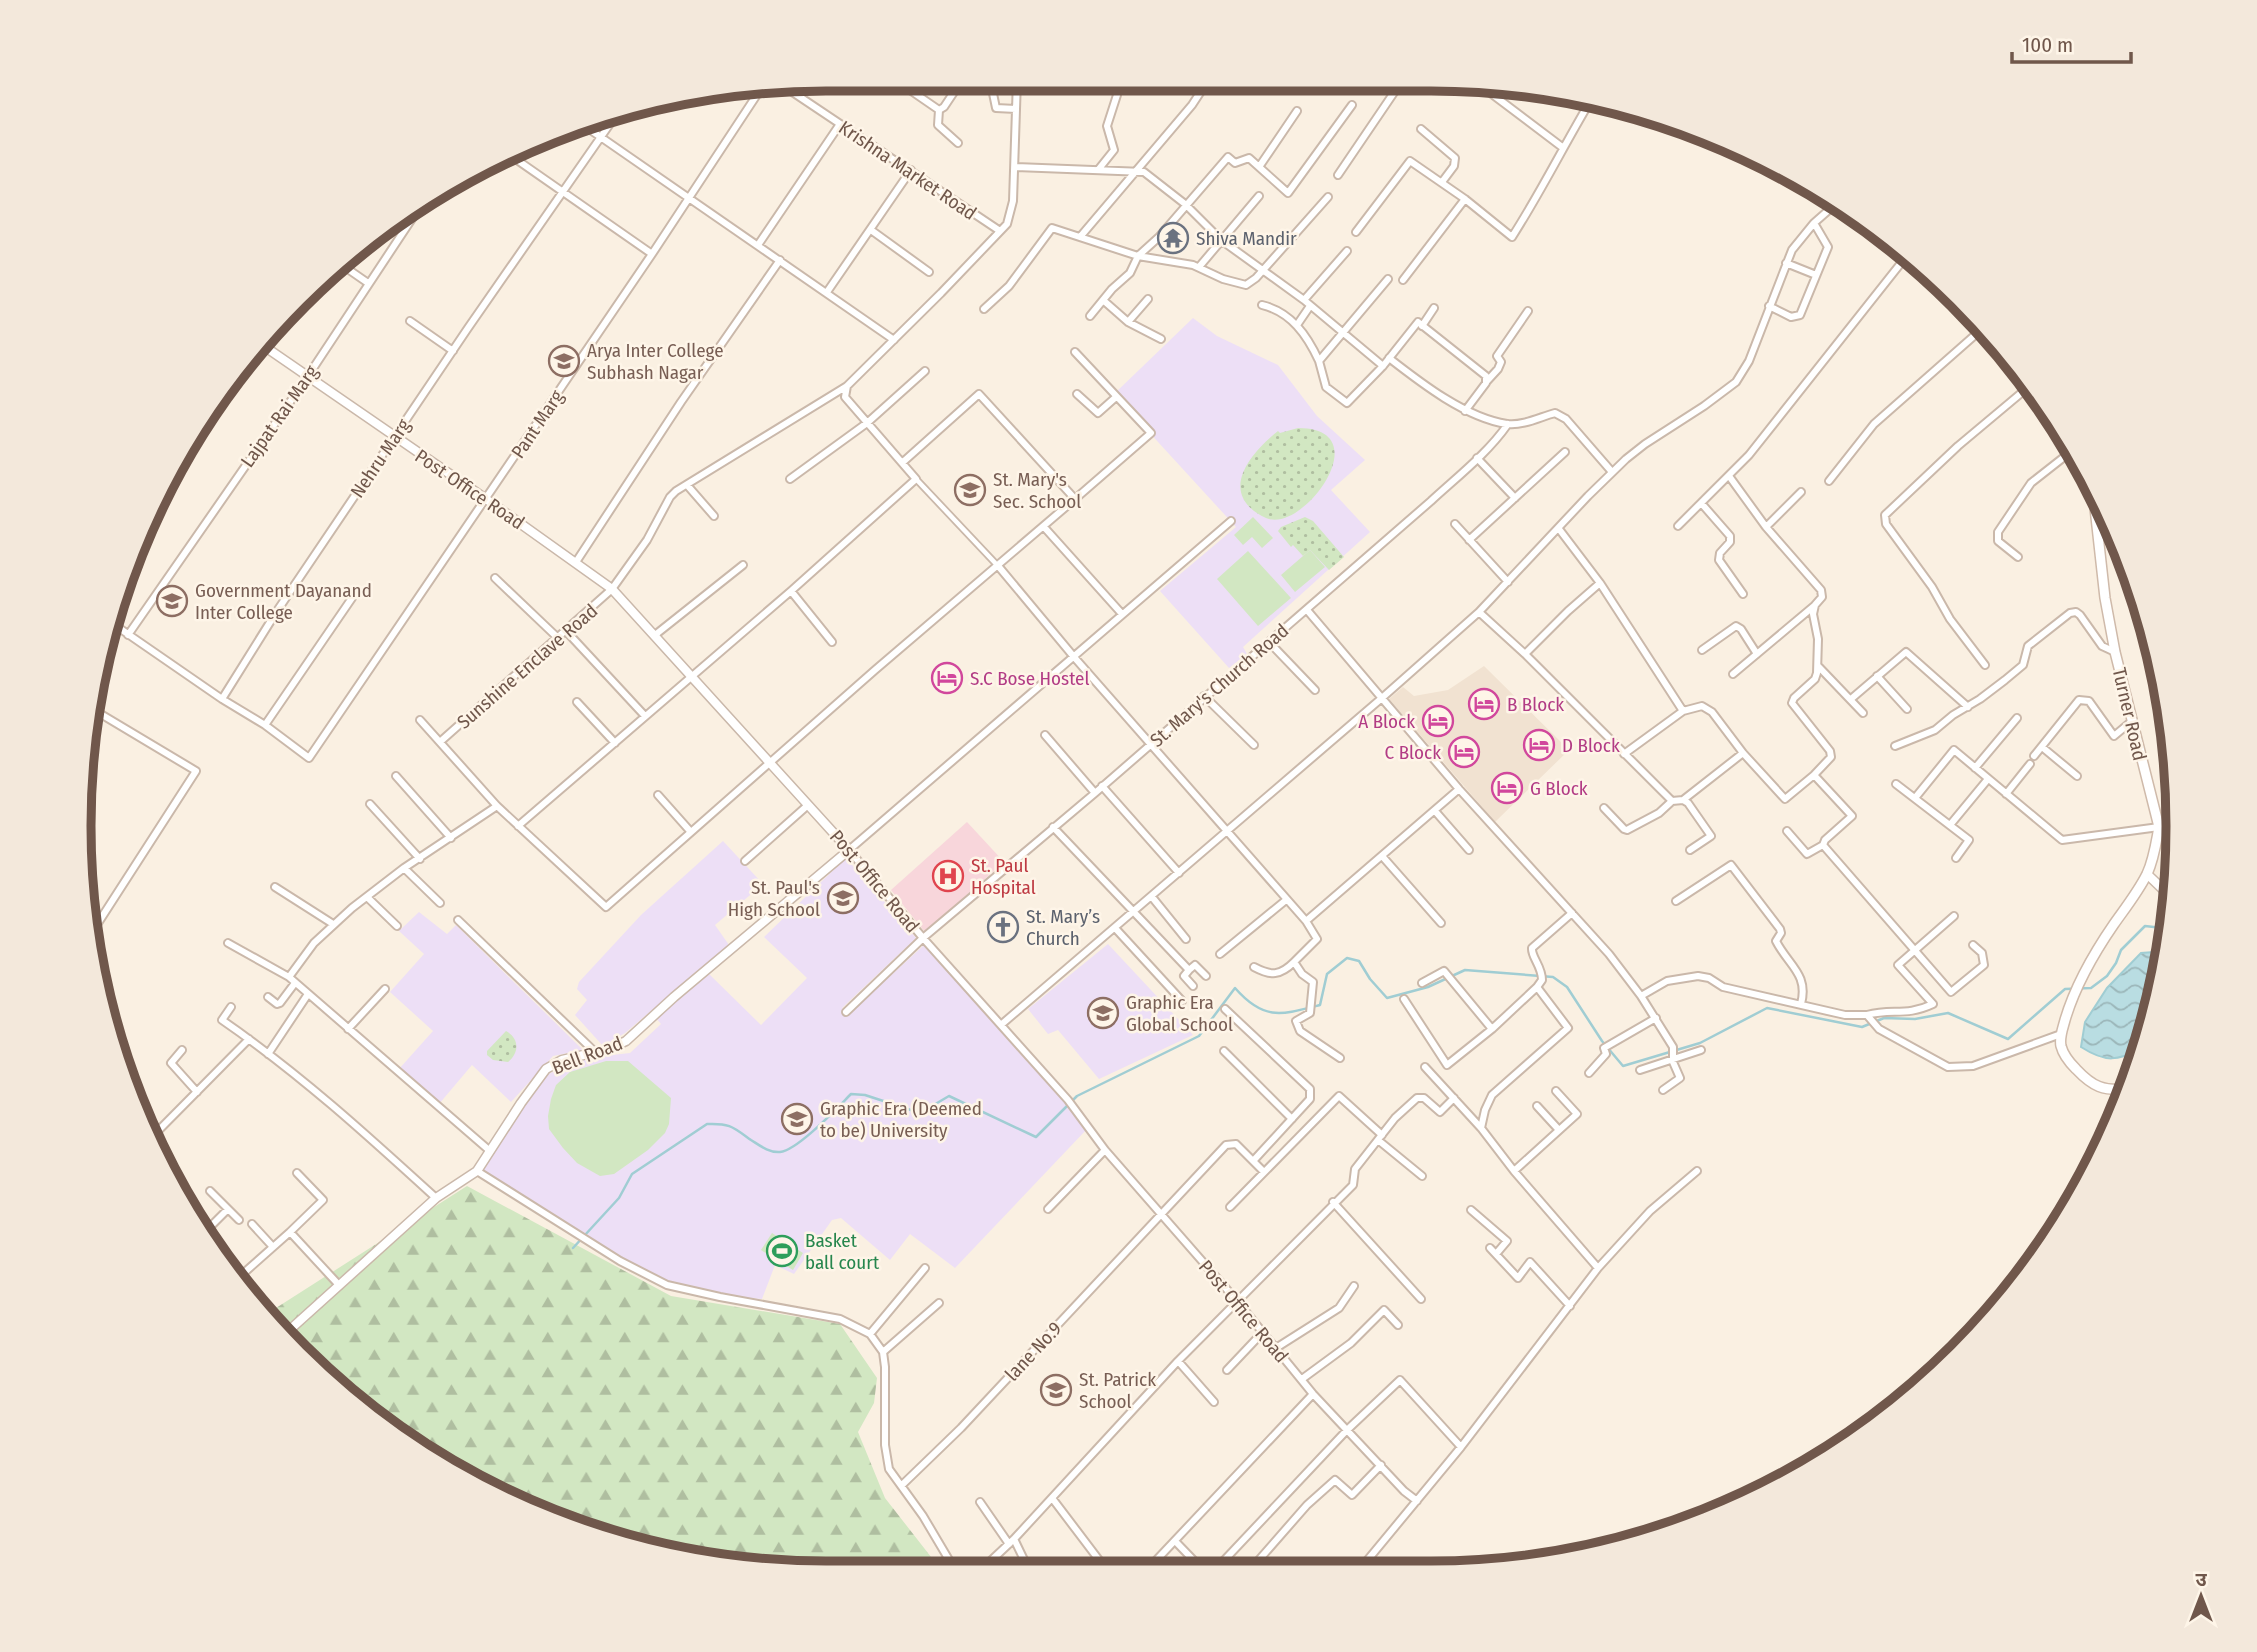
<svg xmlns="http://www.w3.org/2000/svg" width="2257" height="1652" viewBox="0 0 2257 1652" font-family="'Fira Sans Condensed','Noto Sans Devanagari',sans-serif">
<defs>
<pattern id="grass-dots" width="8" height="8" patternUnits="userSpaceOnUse" patternTransform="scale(1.75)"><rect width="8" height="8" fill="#d2e7c2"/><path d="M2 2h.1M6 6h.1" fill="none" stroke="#afbea0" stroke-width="1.8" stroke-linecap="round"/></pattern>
<pattern id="forest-firs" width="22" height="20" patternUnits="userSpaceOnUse" patternTransform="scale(1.75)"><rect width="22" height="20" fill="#d2e7c2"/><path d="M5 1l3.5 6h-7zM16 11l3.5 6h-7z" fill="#afbea0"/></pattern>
<pattern id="water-waves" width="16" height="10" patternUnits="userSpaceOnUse" patternTransform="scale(1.75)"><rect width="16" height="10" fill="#b9dde2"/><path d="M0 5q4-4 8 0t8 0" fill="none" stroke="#9bb6b9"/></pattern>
</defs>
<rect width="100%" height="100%" fill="#faf0e2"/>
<path fill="#f1e2d1" d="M 1484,666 L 1569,750 L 1495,822 L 1389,699 L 1403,687 L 1414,696 L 1448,690 Z"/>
<path fill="#eddff6" d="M 1193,318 L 1217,336 L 1278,365 L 1317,416 L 1365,460 L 1331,490 L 1370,532 L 1243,647 L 1247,654 L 1229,668 L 1160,591 L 1236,527 L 1114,394 Z
M 723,841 L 763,884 L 715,925 L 729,945 L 625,1033 L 603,1046 L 575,1015 L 587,1000 L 577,989 L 579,982 L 641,915 Z
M 846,858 L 916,938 L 842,1008 L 849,1014 L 924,945 L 1013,1042 L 1087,1129 L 955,1268 L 910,1234 L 890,1260 L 841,1218 L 832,1220 L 794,1274 L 775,1265 L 762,1299 L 734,1297 L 677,1285 L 639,1268 L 482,1170 L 523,1107 L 549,1074 L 577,1059 L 630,1053 L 661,1024 L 656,1018 L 709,974 L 761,1025 L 807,978 L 764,937 Z
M 419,912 L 447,934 L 456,925 L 583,1050 L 553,1056 L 511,1102 L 472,1065 L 439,1104 L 399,1069 L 433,1031 L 390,992 L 424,954 L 399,931 Z
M 1108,944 L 1193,1035 L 1099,1079 L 1058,1030 L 1048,1034 L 1028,1009 Z"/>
<path fill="#f8d6db" d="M 967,822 L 1004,862 L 925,932 L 891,890 Z"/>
<path fill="url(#grass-dots)" d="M 1298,428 C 1381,428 1302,535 1266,518 C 1217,495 1248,455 1278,431 L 1280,433 Z
M 1305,517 L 1313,521 L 1344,557 L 1329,570 L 1310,550 L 1303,556 L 1293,545 L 1291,547 L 1278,531 L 1281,527 Z
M 506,1031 C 519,1038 520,1052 508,1062 L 493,1060 L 487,1055 L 487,1051 Z"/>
<path fill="url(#forest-firs)" d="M 467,1186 L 671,1296 L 840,1324 L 877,1378 L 874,1403 L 858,1432 L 885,1498 L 942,1571 L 777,1572 L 632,1548 L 453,1473 L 334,1388 L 265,1315 Z"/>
<path fill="#d2e7c2" d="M 1253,517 L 1273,538 L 1262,548 L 1252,537 L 1243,545 L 1234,535 Z
M 1310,550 L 1325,567 L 1295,592 L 1281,575 Z
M 1248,551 L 1291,598 L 1258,626 L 1217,579 Z
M 606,1061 L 628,1061 L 671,1098 L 669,1124 L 665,1133 L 648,1150 L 614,1174 L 600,1176 L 577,1163 L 563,1148 L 549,1129 L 548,1116 L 551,1099 L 556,1085 L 570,1072 Z
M 772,1233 L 803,1253 L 793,1270 L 761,1250 Z"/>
<path fill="url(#water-waves)" stroke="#a0cdd3" stroke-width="2" d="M 2154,952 L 2164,957 L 2143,1048 C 2117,1061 2106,1063 2081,1047 L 2085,1022 L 2107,988 L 2141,953 Z"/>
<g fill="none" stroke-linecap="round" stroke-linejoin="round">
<path stroke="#a0cdd3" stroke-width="2.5" d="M 573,1248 L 619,1198 L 632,1174 L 707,1124 C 730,1123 733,1127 751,1140 C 759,1145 769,1153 780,1152 C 798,1150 837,1108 851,1094 L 865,1095 L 920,1113 L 949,1096 L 1036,1137 L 1077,1096 L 1199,1036 L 1235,988 C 1264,1021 1281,1015 1320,1005 L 1327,974 L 1347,958 L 1359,961 L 1370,979 L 1387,998 L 1428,987 L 1465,970 L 1553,977 L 1567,987 L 1602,1041 L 1623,1066 L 1700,1043 L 1767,1008 L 1862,1027 L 1884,1018 L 1915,1019 L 1948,1013 L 2008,1039 L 2065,989 L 2091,988 L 2107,976 L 2116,963 L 2121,950 L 2145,926 L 2171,929"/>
<g stroke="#cab8aa" stroke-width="8">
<path id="pedestrian" d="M 916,479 L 998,566"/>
</g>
<g stroke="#cab8aa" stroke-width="10">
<path id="minor" d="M 894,79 L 939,110 L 944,107 L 956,89
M 990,79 L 996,108 L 1016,109
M 1178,79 L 1202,90
M 782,85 L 1000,231
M 1406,85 L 1411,79
M 1480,85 L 1562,147
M 1241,89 L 1241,79
M 939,110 L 938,125 L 958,143
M 579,122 L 894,340
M 1421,129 L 1455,158 L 1454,166 L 1442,182
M 507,153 L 652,254
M 1016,167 L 1144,172 L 1185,204 L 1221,240 L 1304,300 L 1383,366
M 1259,167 L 1297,111
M 1098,170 L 1114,150 L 1107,126 L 1117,95
M 1338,175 L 1395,91 L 1394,84 L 1387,79
M 871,230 L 929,272
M 1356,232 L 1410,161 L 1465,199 L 1512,237 C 1541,192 1564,145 1591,100
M 1080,237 L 1192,105 L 1209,79
M 758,245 L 840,124
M 1786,263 L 1816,275
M 342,265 L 368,283
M 1199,267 L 1259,196
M 1388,279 L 1319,361 L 1326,387 L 1347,403 L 1383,366 L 1418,322 L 1486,376 L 1486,383 L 1465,411
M 1403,280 L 1465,199
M 827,292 L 911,170
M 1103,300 L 1128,322 L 1161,339
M 1304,300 L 1347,251
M 1262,305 C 1291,312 1307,335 1319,361
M 1769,306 L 1791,317 L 1800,315 L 1828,247 L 1814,223
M 984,309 L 1009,286 L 1052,228 L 1138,256 L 1193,265 L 1223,279 L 1246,285 L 1256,278 L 1328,197
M 1090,316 L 1112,289 L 1130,273 L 1138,256 L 1159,237 L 1228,157 L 1235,163 L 1249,158 L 1288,193 L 1352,105
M 410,321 L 453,351
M 1128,322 L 1148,299
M 1297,325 L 1310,306
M 1422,326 L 1434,308
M 1389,358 C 1421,383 1466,418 1507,424 C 1523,426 1540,417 1555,413 L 1566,419 L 1612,472
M 1487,381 L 1498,369 L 1501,362 L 1497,356 L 1528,311
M 1077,394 L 1098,413 L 1116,397
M 1477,458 L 1515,498
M 903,462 L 979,394 L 1075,499 L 1151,433 L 1075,352
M 790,479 L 867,423 L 925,371
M 1829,481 L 1874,424 L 1983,328
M 687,485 L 714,516
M 1702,504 L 1730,536 L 1730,542 L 1720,553 L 1719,560 L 1743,594
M 1231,521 L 849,850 L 923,938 L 1068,1100 L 1105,1150 L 1237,1301 L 1313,1394 L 1404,1491 L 1417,1501
M 1455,524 L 1508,582
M 1678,526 L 1749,455 L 1909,253
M 1044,527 L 1122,614
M 1766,527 L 1801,492
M 1559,529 L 1600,583 L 1683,711
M 1469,540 L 1565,452
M 2018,557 L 1998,541 L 1998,532 L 2031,483 L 2073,450
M 576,562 L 681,402 L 780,260
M 999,567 L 1074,657 L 1306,921 L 1317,939 L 1294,962 L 1302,974 L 1313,982 L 1310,1013 L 1296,1021 L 1300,1031 L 1340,1058
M 495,578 L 559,639
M 791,591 L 832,642
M 352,598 L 265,725 L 309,758 L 652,254 L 762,87
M 1307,610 L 1459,789 L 1609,954 L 1641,996 L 1673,1047 L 1673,1062 L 1680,1078 L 1663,1090
M 1479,612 L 1588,496 L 1626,459 L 1645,444 L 1704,406 L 1736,382 L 1749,361 L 1792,250 L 1814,223 L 1839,201
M 109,621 L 222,699 L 277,611 L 468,328 L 621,108
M 567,632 L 645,716
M 128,635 L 308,376 L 427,196
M 655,635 L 743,565
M 1269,642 L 1315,690
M 1702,650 L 1736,626 L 1741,629 L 1757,654
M 1525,654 L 1568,611 L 1600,583
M 1985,665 L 1950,619 L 1932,587 L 1886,524 L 1885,515 L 1958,446 L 2032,384
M 1818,666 L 1863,713
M 1733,674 L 1814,606
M 1877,676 L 1907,709
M 1204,696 L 1254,745
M 222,699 L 265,725
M 1851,699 L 1906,652 L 1968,707
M 577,702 L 615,743
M 420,720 L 497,806 L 606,907 L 875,670 L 1075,499
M 1045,735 L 1095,793
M 441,741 L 612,589 L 647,540 L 670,497 L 676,491 L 847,386 L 941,293 L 1007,224 L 1013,201 L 1017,79
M 1895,746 L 1935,730 L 1953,715 L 1980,699 L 2005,680 L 2023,665 L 2028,646 L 2070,613 L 2076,612 L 2080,615 L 2102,646 L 2115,652
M 2042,747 L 2077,776
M 1624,754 L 1683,711 L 1702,706 L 1712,712 L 1743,753 L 1785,799 L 1814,775 L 1831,757 L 1830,751 L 1792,703 L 1794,698 L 1815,679 L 1817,673 L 1818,639 L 1813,614 L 1815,605 L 1822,597 L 1821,590 L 1766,527 L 1729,476
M 2034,756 L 2079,700 L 2089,701 L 2114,736 L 2132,721
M 1975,768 L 2017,718
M 1814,775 L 1852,816 L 1825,840 L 1823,845 L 1951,992 L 1984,965 L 1982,953 L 1973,945
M 396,776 L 451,838
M 1896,784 L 1969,840 L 1956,858
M 1102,786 L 1179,873
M 2006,794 L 2030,764
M 658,795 L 690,831
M 1915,798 L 1954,750 L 2062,840 L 2159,827
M 1683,800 L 1743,753
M 370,804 L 420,859
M 1604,808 L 1624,829 L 1627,830 L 1659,813 L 1672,801
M 1435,811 L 1469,850
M 1950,825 L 1988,779
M 518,826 L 791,591 L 916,479 L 845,397 L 847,386
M 1053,827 L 1189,970 L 1195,965 L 1206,976
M 1787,831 L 1807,854 L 1823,845
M 1382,856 L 1441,923
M 745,861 L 808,805
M 404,868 L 440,903
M 275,887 L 333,924
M 367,897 L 397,926
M 1152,897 L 1186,939
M 1676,901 L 1731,865 L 1780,929 L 1781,933 L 1776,941 C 1788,965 1809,974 1801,1004
M 458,920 L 595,1052
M 1306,921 L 1459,789
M 1115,928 L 1182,1001
M 89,937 L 196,771 L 89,707
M 228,943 L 289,977
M 1220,954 L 1286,900
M 1254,967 C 1271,976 1280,976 1294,962
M 1189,970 L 1184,976 L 1193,986
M 1422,983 L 1444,971 L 1492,1029
M 1537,987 L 1542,980 C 1542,966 1531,957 1532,948 L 1572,913
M 1641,996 L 1667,981 L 1698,976 L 1709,978 L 1723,987 L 1845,1015 L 1867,1015 L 1879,1029 L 1948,1067 L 1973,1066 L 2061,1034
M 268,997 L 277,1004 L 280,1003 L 295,983
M 1404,999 L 1447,1065 L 1492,1029 L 1537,987 L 1568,1028 L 1492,1095 L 1485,1110 L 1481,1128
M 231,1007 L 222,1020 C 299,1073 367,1135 436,1198
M 1225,1009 L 1310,1089 L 1310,1099 L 1254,1160
M 846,1012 L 923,938 L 1095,793 L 1431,501 C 1457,477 1487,454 1508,424
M 1867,1015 C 1893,1008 1905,1017 1933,1004 L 1898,965 L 1954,916
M 1002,1024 L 1383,697 L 1479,612 L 1525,654 L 1672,801 L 1683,800 L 1688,803 L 1711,836 L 1690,850
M 348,1029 L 385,989
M 182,1050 L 171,1063 L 197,1092
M 1224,1051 L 1292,1119
M 268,1054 L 308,994
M 1425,1067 L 1481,1128 L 1514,1171 L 1598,1268
M 1640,1070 L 1701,1050
M 1589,1073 L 1606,1054 L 1604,1048 L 1656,1018
M 1537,1106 L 1559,1130
M 151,1138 L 249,1039
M 1378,1140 L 1422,1176
M 490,1151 L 289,977 L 314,943 L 352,908 L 404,868 L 497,806
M 477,1171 L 620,1261 L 667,1285 L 720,1297 L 840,1319 L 870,1334 L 883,1352 L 885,1367 L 885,1445 L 889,1469 L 923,1516 L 955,1570
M 1514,1171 L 1577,1114 L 1556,1091
M 297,1173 L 323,1200 L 290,1232 L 338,1284
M 210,1191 L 239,1220
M 1333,1202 L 1421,1299
M 1230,1207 L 1339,1096 L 1382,1135
M 1048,1209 L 1105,1150
M 1471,1210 L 1507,1241 L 1496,1254
M 252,1224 L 273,1247
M 205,1232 L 228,1209
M 1490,1248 L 1518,1278 L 1530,1262 L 1570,1306
M 236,1284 L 237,1279 L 290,1232
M 870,1334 L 925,1268
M 1276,1348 L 1339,1308 L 1354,1286
M 883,1352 L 939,1303
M 1178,1361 L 1214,1402
M 1227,1370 L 1262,1333
M 1302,1379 L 1351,1343 L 1384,1310 L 1398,1325
M 902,1485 L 961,1428 L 1226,1145 L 1236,1144 L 1264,1172
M 1052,1498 L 1099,1560 L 1087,1570
M 980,1502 L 1009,1544
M 1014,1539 L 1027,1566
M 1175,1541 L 1202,1569
M 1361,1568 L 1461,1447 L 1598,1268 L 1650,1211 L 1697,1171
M 1148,1569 L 1313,1394
M 1216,1569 L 1347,1430 L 1400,1380 L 1461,1447
M 1251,1569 L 1307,1505 L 1335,1480 L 1352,1495 L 1381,1465
M 981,1570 L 1014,1539 L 1178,1361 L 1353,1185 L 1355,1169 L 1395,1118 L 1417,1098 L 1424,1098 L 1440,1112 L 1454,1098"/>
</g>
<g stroke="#cab8aa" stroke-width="11">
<path id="tertiary" d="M 258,342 L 486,499 L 612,589 L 849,850 L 674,997 L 626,1041 L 609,1049 L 562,1060 L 546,1069 L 521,1103 L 477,1171 L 436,1198 L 284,1335
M 2147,874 L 2173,899"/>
</g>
<g stroke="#cfbaaa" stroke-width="12">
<path id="secondary" d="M 2092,481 L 2105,598 L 2115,652 L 2159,827 C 2156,843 2154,859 2147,874 C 2138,892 2126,907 2114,924 C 2094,953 2075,986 2065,1020 C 2063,1028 2059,1037 2061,1046 C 2063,1054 2070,1063 2076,1069 C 2093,1087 2103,1091 2128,1089"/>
</g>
<use href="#pedestrian" stroke="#fff" stroke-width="4.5"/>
<use href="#minor" stroke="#fff" stroke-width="6"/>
<use href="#tertiary" stroke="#fff" stroke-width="8"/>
<use href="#secondary" stroke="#fff" stroke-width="9"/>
</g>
<defs>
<g id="temple-ring" transform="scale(1.575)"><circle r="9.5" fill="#fef5e8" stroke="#6b7280" stroke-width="1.5"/><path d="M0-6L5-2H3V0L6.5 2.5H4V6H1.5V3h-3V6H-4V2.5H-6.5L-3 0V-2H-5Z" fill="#6b7280"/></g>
<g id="school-ring" transform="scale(1.575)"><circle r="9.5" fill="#fef5e8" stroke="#8d6e63" stroke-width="1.5"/><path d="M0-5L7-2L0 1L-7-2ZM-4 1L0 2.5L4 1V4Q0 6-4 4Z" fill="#8d6e63"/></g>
<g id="hotel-ring" transform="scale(1.575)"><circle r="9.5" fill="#fef5e8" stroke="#d1479c" stroke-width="1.5"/><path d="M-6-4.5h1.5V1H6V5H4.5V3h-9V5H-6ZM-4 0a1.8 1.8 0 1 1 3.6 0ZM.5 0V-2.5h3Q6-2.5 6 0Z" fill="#d1479c"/></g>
<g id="hospital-ring" transform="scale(1.575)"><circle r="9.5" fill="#fef5e8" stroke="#e0444e" stroke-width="1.5"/><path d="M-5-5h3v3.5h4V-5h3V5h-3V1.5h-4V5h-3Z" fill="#e0444e"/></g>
<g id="church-ring" transform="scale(1.575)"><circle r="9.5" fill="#fef5e8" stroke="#6b7280" stroke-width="1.5"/><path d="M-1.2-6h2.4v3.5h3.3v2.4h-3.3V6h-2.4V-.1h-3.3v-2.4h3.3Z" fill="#6b7280"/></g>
<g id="university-ring" transform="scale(1.575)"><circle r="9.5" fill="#fef5e8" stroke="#8d6e63" stroke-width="1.5"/><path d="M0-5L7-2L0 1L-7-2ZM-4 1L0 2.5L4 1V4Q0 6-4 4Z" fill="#8d6e63"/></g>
<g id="stadium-ring" transform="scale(1.575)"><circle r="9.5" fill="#fef5e8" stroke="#2e9e5b" stroke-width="1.5"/><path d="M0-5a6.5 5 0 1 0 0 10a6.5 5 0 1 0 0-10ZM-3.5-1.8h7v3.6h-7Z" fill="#2e9e5b"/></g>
</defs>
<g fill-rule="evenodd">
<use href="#temple-ring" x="1173" y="238"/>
<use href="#school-ring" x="564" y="361"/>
<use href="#school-ring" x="970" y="490"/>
<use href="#school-ring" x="172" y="601"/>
<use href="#hotel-ring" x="947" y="678"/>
<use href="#hotel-ring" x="1484" y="704"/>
<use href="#hotel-ring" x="1438" y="721"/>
<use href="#hotel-ring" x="1539" y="745"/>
<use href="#hotel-ring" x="1464" y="752"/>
<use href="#hotel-ring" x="1507" y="788"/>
<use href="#hospital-ring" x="948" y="876"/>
<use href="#school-ring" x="843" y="898"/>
<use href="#church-ring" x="1003" y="927"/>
<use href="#school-ring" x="1103" y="1013"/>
<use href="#university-ring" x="797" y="1119"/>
<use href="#stadium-ring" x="782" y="1251"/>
<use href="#school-ring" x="1056" y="1390"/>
</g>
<g text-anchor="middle" stroke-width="5" stroke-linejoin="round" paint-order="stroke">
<g font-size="19" fill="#70574b" stroke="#fef5e8">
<text transform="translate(908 170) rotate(34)" y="7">Krishna Market Road</text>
<text transform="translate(279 416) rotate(-55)" y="7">Lajpat Rai Marg</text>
<text transform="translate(537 424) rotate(-56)" y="7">Pant Marg</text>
<text transform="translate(380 458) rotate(-56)" y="7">Nehru Marg</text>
<text transform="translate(470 489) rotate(34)" y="7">Post Office Road</text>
<text transform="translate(527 666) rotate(-41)" y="7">Sunshine Enclave Road</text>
<text transform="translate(1219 685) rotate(-41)" y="7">St. Mary's Church Road</text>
<text transform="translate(2130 714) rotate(77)" y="7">Turner Road</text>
<text transform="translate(875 881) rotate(50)" y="7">Post Office Road</text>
<text transform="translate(587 1055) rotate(-21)" y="7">Bell Road</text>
<text transform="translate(1244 1311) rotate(50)" y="7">Post Office Road</text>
<text transform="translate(1033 1351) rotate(-47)" y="7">lane No.9</text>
</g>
<g font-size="19" fill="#5b616d" stroke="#fef5e8" text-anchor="start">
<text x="1196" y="245">Shiva Mandir</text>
<text x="1026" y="923">St. Mary’s<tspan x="1026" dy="22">Church</tspan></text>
</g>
<g font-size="19" fill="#785e54" stroke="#fef5e8" text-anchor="start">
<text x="587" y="357">Arya Inter College<tspan x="587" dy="22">Subhash Nagar</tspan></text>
<text x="993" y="486">St. Mary's<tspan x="993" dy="22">Sec. School</tspan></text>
<text x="195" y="597">Government Dayanand<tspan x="195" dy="22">Inter College</tspan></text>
<text x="820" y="894" text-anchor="end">St. Paul's<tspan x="820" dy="22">High School</tspan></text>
<text x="1126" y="1009">Graphic Era<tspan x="1126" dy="22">Global School</tspan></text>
<text x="820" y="1115">Graphic Era (Deemed<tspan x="820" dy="22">to be) University</tspan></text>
<text x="1079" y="1386">St. Patrick<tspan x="1079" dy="22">School</tspan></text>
</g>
<g font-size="19" fill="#b23c85" stroke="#fef5e8" text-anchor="start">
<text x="970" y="685">S.C Bose Hostel</text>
<text x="1507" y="711">B Block</text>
<text x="1415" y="728" text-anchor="end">A Block</text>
<text x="1562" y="752">D Block</text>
<text x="1441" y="759" text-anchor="end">C Block</text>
<text x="1530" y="795">G Block</text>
</g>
<g font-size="19" fill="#be3a42" stroke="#fef5e8" text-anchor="start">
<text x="971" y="872">St. Paul<tspan x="971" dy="22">Hospital</tspan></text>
</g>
<g font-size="19" fill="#27864d" stroke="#fef5e8" text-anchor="start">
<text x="805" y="1247">Basket<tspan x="805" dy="22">ball court</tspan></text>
</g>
</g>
<path d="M0 0H2257V1652H0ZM826 91H1431A735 735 0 0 1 2166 826V826A735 735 0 0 1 1431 1561H826A735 735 0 0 1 91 826V826A735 735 0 0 1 826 91Z" fill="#f3e8db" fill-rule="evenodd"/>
<path fill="none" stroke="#70574b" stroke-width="9" d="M826 91H1431A735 735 0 0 1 2166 826V826A735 735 0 0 1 1431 1561H826A735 735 0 0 1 91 826V826A735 735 0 0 1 826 91Z"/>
<g transform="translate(2201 1596)" stroke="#fef5e8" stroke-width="5" paint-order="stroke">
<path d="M0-5L12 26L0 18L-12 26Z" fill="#70574b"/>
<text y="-10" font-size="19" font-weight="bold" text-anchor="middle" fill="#70574b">उ</text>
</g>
<path d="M2012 52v10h119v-10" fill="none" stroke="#70574b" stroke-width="3.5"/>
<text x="2022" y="52" font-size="21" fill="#70574b" stroke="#fef5e8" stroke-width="5" paint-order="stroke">100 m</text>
</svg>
